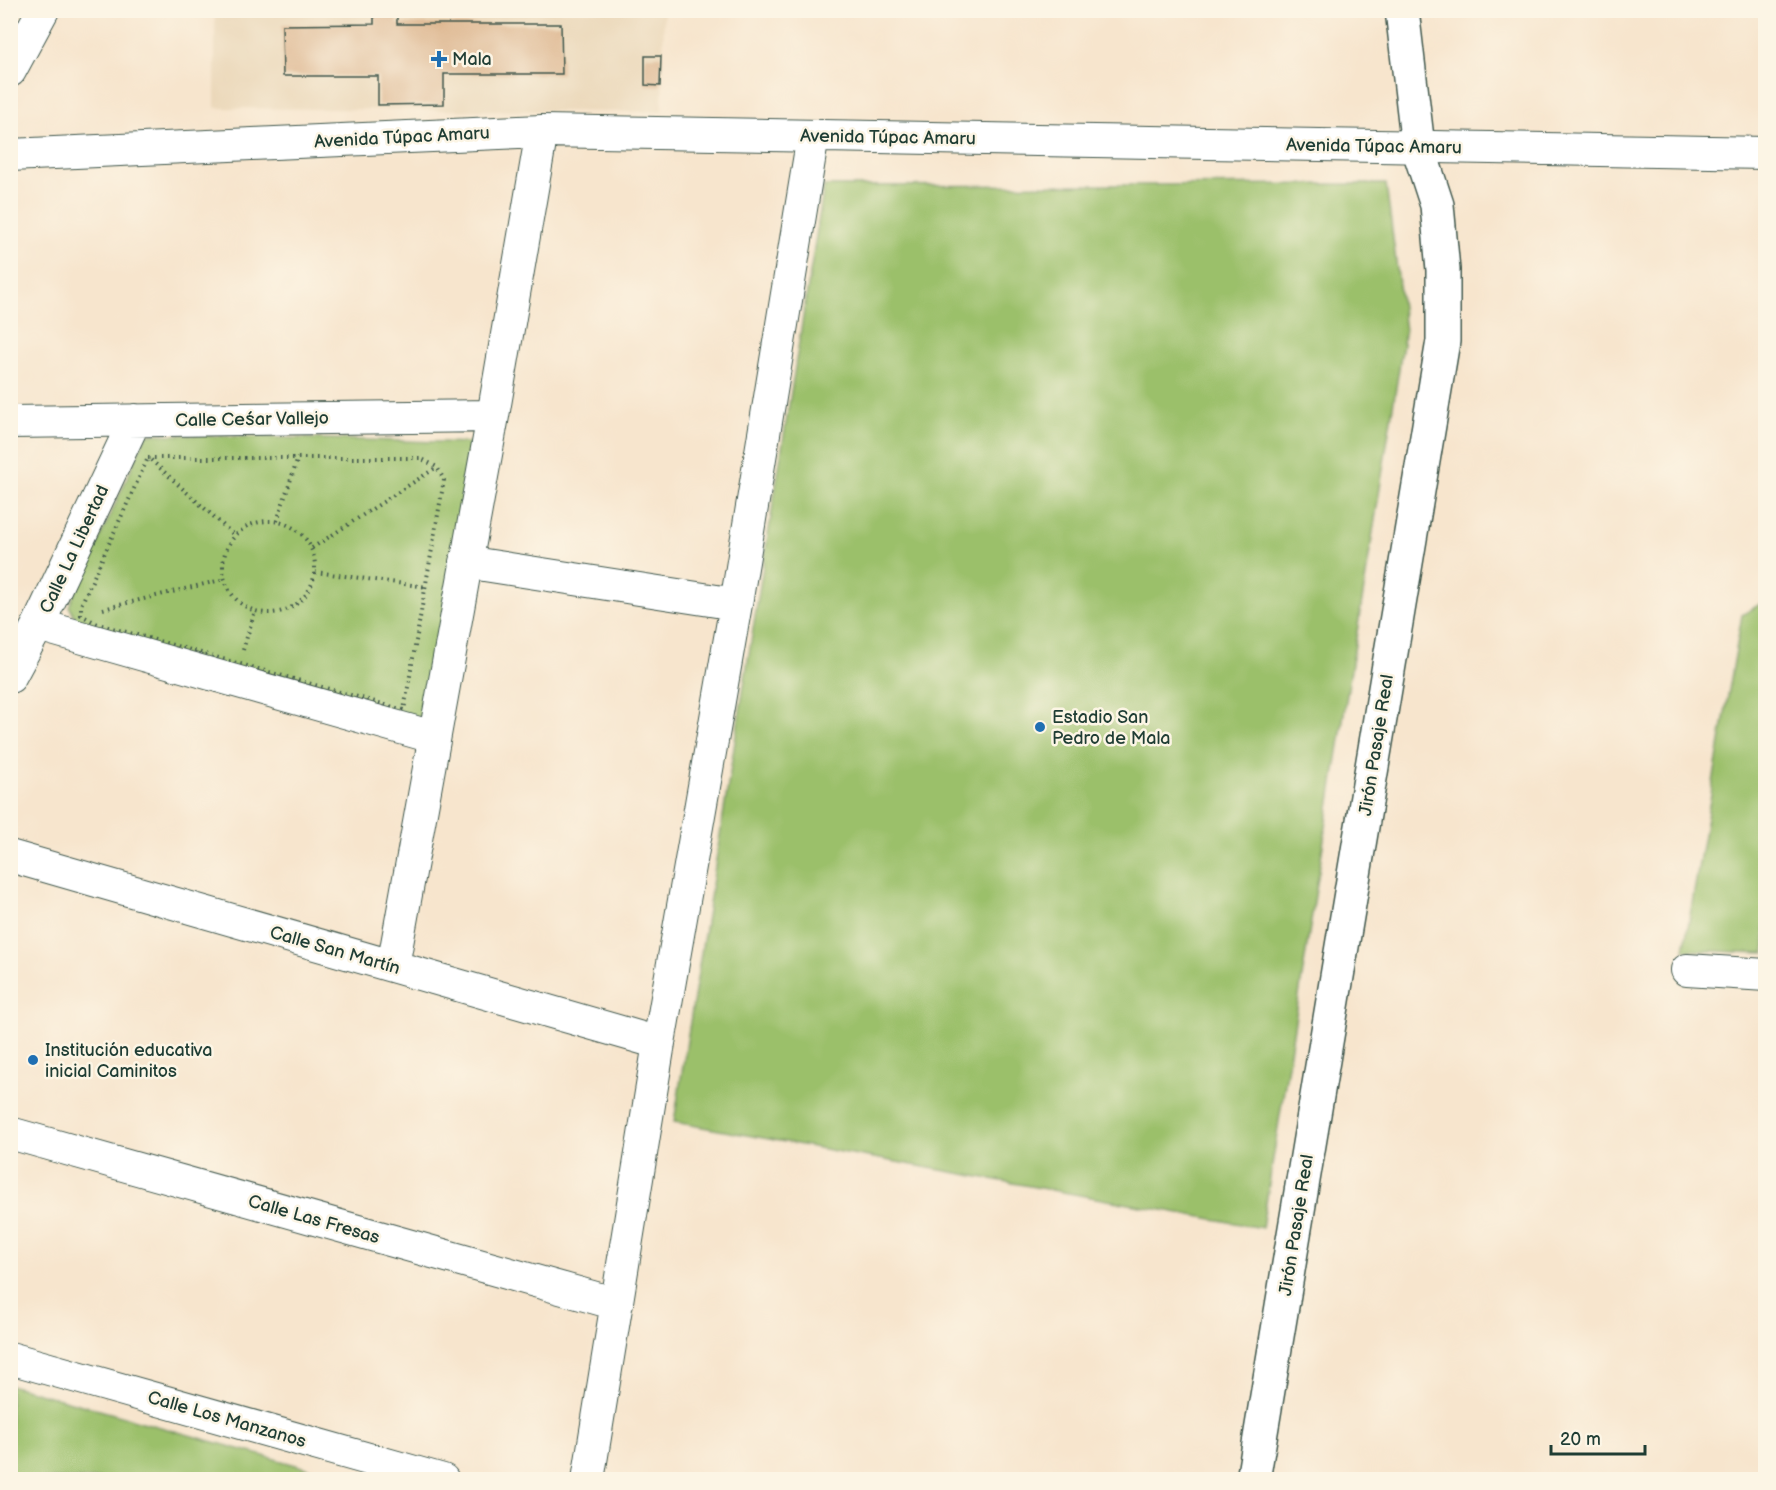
<svg xmlns="http://www.w3.org/2000/svg" width="1776" height="1490" viewBox="0 0 1776 1490" font-family="'Balsamiq Sans',sans-serif">
<rect width="100%" height="100%" fill="#fcf5e5"/>
<filter id="ink" filterUnits="userSpaceOnUse"><feTurbulence type="fractalNoise" baseFrequency=".0167" numOctaves="2"/><feDisplacementMap in="SourceGraphic" scale="12" xChannelSelector="R" yChannelSelector="G"/><feConvolveMatrix kernelMatrix="1 2 1 2 8 2 1 2 1" color-interpolation-filters="sRGB"/></filter>
<filter id="wash" filterUnits="userSpaceOnUse"><feTurbulence type="fractalNoise" baseFrequency=".008" numOctaves="4" result="noise"/><feDisplacementMap in="SourceGraphic" scale="24" xChannelSelector="R" yChannelSelector="G"/><feGaussianBlur stdDeviation="1.35" result="paint"/><feColorMatrix in="noise" values="0 0 0 0 0 0 0 0 0 0 0 0 0 0 0 0 0 1.4 0 .05"/><feComposite in="paint" operator="in"/></filter>
<g filter="url(#wash)">
<rect width="100%" height="100%" fill="#f7e5cd"/>
<path fill="#ebd8ba" d="M 215,11 L 664,11 L 662,112 L 215,108 Z"/>
<path fill="#9bc06b" stroke="#5d7e50" stroke-width="1.5" d="M 1386,184 L 1405,331 L 1262,1228 L 674,1122 L 824,186 Z
M 147,434 L 475,443 L 428,714 L 410,721 L 81,629 L 69,606 Z
M 1765,601 L 1765,953 L 1684,950 L 1742,615 Z
M 10,1385 L 325,1473 L 324,1479 L 11,1479 Z"/>
<g id="blocks">
<path fill="#deb892" d="M 374,10 L 397,10 L 397,24 L 561,24 L 562,74 L 444,74 L 444,104 L 378,105 L 378,76 L 283,76 L 282,25 L 374,24 Z
M 645,56 L 661,56 L 660,86 L 645,85 Z"/>
</g>
</g>
<g filter="url(#ink)">
<use href="#blocks" fill-opacity="0" stroke="#3f564b" stroke-width="1.5"/>
<g fill="none" stroke-linecap="round" stroke-linejoin="round">
<g stroke="#3f564b" stroke-width="34">
<path id="street" d="M 10,71 L 43,10
M 10,155 L 542,131 L 1766,153
M 10,422 L 493,416
M 465,562 L 736,604
M 38,625 L 433,737
M 10,677 L 38,625 L 135,420
M 10,856 L 659,1043
M 393,966 L 493,416 L 542,131
M 1687,970 L 1766,975
M 10,1133 L 617,1304
M 10,1358 L 443,1480
M 588,1480 L 659,1043 L 736,604 L 813,136"/>
</g>
<g stroke="#3f564b" stroke-width="36">
<path id="secondary" d="M 1253,1480 L 1443,341 L 1443,270 L 1437,205 L 1418,147 L 1402,10"/>
</g>
<path stroke="#3f564b" stroke-width="4" stroke-dasharray="1.5 4.5" stroke-linecap="butt" d="M 148,458 L 420,458 L 437,467 L 444,480 L 404,710 L 98,624 L 81,615 L 81,605 Z
M 151,460 L 235,536
M 277,521 L 298,458
M223 567a46 46 0 1 1 92 0a46 46 0 1 1-92 0Z
M 312,548 L 437,467
M 315,572 L 427,587
M 103,609 L 225,579
M 243,650 L 255,611"/>
<use href="#street" stroke="#fff" stroke-width="32"/>
<use href="#secondary" stroke="#fff" stroke-width="33"/>
</g>
</g>
<g fill="#1f6fb2" stroke="#fcf5e5" stroke-width="2">
<path d="M436 50h6v6h6v6h-6v6h-6v-6h-6v-6h6z"/>
<circle cx="1040" cy="727" r="6"/>
<circle cx="33" cy="1060" r="6"/>
</g>
<g text-anchor="middle" stroke-width="5" stroke-linejoin="round" paint-order="stroke">
<g font-size="18" fill="#1f3d34" stroke="#fcf5e5" text-anchor="start">
<text x="452" y="65">Mala</text>
<text x="1052" y="723">Estadio San<tspan x="1052" dy="21">Pedro de Mala</tspan></text>
<text x="45" y="1056">Institución educativa<tspan x="45" dy="21">inicial Caminitos</tspan></text>
</g>
<g font-size="18" fill="#1f3d34" stroke="#fcf5e5">
<text transform="translate(402 137) rotate(-3)" y="6">Avenida Túpac Amaru</text>
<text transform="translate(888 137) rotate(1)" y="6">Avenida Túpac Amaru</text>
<text transform="translate(1374 146) rotate(1)" y="6">Avenida Túpac Amaru</text>
<text transform="translate(252 419) rotate(-1)" y="6">Calle Ceśar Vallejo</text>
<text transform="translate(74 549) rotate(-65)" y="6">Calle La Libertad</text>
<text transform="translate(1376 745) rotate(-81)" y="6">Jirón Pasaje Real</text>
<text transform="translate(335 950) rotate(16)" y="6">Calle San Martín</text>
<text transform="translate(314 1219) rotate(16)" y="6">Calle Las Fresas</text>
<text transform="translate(1296 1225) rotate(-81)" y="6">Jirón Pasaje Real</text>
<text transform="translate(227 1419) rotate(16)" y="6">Calle Los Manzanos</text>
</g>
</g>
<rect width="1776" height="1490" fill="none" stroke="#fcf5e5" stroke-width="36"/>
<path d="M1551 1445v9h94v-9" fill="none" stroke="#1f3d34" stroke-width="3"/>
<text x="1560" y="1445" font-size="18" fill="#1f3d34" stroke="#fcf5e5" stroke-width="4.5" paint-order="stroke">20 m</text>
</svg>
